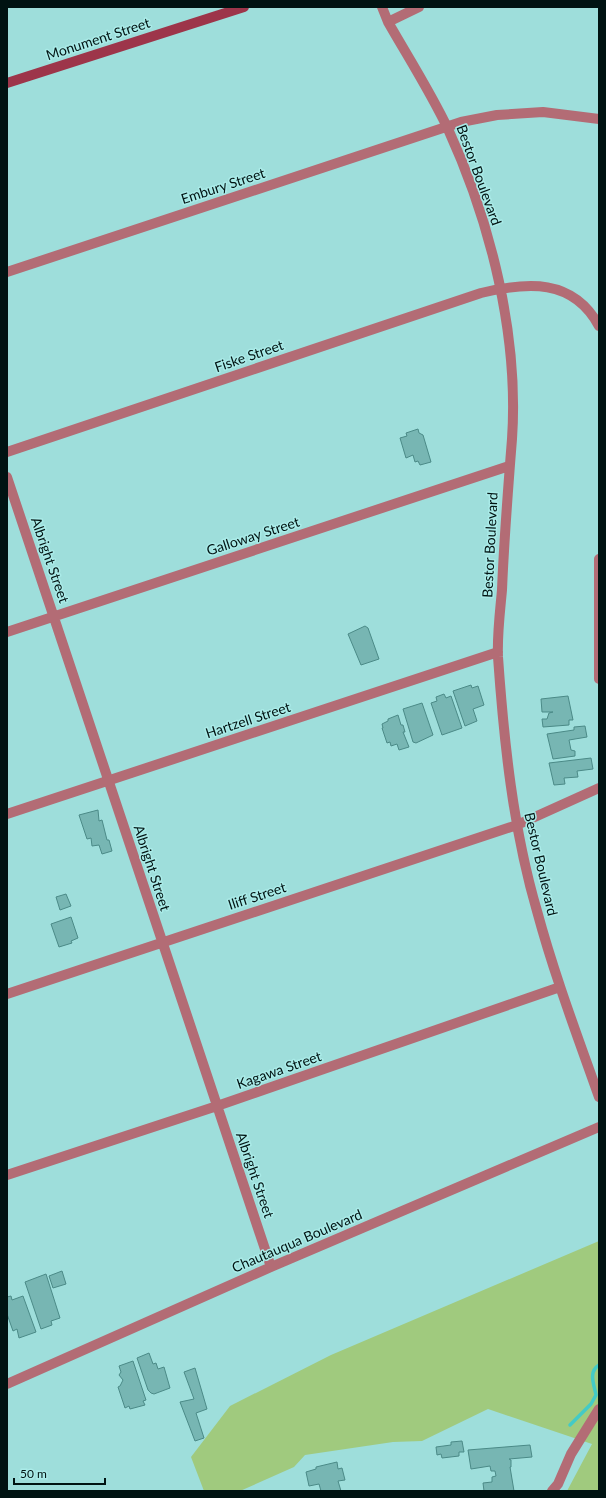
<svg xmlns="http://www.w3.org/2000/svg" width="606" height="1498" viewBox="0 0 606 1498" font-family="Lato,sans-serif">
<rect width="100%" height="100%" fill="#9ededb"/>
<path fill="#a0ca7e" d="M 599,1241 L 599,1491 L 567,1491 L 592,1444 L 488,1409 L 422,1441 L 393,1442 L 305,1455 L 294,1467 L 240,1491 L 204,1491 L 191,1457 L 230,1406 L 331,1355 Z"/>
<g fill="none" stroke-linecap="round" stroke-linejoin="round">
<path stroke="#44cac6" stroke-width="3.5" d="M 570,1425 L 591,1404 L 596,1395 C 594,1384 588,1372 599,1365"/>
</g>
<path fill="#77b6b3" stroke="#4b8a87" d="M 418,429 L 419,433 L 423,435 L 431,462 L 420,465 L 418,461 L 415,462 L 413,455 L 406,458 L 400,438 L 407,436 L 406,433 Z
M 365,626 L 368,628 L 379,659 L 361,665 L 348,634 Z
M 471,685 L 472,688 L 478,686 L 484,705 L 473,709 L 477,721 L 465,726 L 453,691 Z
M 444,694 L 446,698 L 451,696 L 462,728 L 442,735 L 431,703 L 437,701 L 436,697 Z
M 568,696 L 573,720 L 569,720 L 569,725 L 543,727 L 542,719 L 547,719 L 549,713 L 553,712 L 542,712 L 541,699 Z
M 422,703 L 433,735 L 416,743 L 413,742 L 403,709 Z
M 398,715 L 401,725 L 403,725 L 405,732 L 403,732 L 409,747 L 399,750 L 397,744 L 391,746 L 390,742 L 387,743 L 382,728 L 383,728 L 382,724 L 388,721 L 388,719 Z
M 585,726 L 587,737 L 569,740 L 571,750 L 575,751 L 575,756 L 553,759 L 547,734 L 574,730 L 574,727 Z
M 591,758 L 593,769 L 577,771 L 578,777 L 564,778 L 565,784 L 554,785 L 549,763 Z
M 98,810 L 99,821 L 102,820 L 107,840 L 109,840 L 112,851 L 102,854 L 99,845 L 92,846 L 91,838 L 87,839 L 79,815 Z
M 66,894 L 71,906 L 60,910 L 56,897 Z
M 71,917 L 78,938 L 71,941 L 72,943 L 59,947 L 51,924 Z
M 62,1271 L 66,1284 L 53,1288 L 49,1276 Z
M 46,1274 L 60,1318 L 51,1321 L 52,1325 L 41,1329 L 25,1282 Z
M 11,1296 L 12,1300 L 23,1296 L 36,1332 L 19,1338 L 17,1329 L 13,1331 L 7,1314 L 7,1297 Z
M 149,1353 L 153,1364 L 156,1363 L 158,1369 L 164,1367 L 170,1388 L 154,1394 L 151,1393 L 148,1390 L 137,1358 Z
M 133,1361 L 146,1400 L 143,1401 L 145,1405 L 130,1409 L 129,1406 L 125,1408 L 118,1387 L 120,1386 L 123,1380 L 119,1375 L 121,1372 L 119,1366 Z
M 195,1368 L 207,1409 L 196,1413 L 204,1438 L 195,1441 L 180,1402 L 194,1399 L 184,1372 Z
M 462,1441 L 464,1452 L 459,1452 L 459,1456 L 442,1458 L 441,1454 L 437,1455 L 436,1447 L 451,1445 L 451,1442 Z
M 530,1445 L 532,1457 L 509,1459 L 511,1460 L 511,1467 L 510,1467 L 514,1491 L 484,1491 L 483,1483 L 492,1482 L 492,1477 L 496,1476 L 495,1471 L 491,1471 L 490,1466 L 471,1469 L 468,1450 Z
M 337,1462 L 338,1469 L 342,1468 L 345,1480 L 338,1481 L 341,1491 L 321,1491 L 319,1484 L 309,1486 L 306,1472 L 316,1469 L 316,1467 Z"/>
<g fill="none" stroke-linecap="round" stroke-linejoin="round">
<path stroke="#b36c75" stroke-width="10" d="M 382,7 L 388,22 C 408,57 431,93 448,129 C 491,223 519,336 512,439 C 508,489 504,540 502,590 C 500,612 497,635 498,657 C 504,742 513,829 537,911 C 554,974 577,1035 599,1097
M 388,22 L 419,7
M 7,272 L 461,122 L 497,115 L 543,112 L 599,119
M 7,452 L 481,293 C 527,282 573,278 599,326
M 7,477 L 271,1267
M 599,559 L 599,679
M 7,632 L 509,466
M 7,814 L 498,652
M 7,994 L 517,825 L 599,788
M 7,1175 L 217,1106 L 560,987
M 7,1384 L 271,1267 L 599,1127
M 552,1491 L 558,1484 L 571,1454 L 599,1409"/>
<path stroke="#9d354a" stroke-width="10" d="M 7,83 L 244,7"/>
</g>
<g text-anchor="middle" stroke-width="3" stroke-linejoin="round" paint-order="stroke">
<g font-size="14" fill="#001312" stroke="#aaebe8">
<text transform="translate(98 39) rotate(-18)" y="5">Monument Street</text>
<text transform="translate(479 175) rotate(70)" y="5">Bestor Boulevard</text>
<text transform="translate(223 186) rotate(-18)" y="5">Embury Street</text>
<text transform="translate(249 356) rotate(-19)" y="5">Fiske Street</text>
<text transform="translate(253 536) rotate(-18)" y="5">Galloway Street</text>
<text transform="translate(490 545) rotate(-87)" y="5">Bestor Boulevard</text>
<text transform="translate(50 560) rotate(71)" y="5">Albright Street</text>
<text transform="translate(248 720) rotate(-18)" y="5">Hartzell Street</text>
<text transform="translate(541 864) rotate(77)" y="5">Bestor Boulevard</text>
<text transform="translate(152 868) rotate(72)" y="5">Albright Street</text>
<text transform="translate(257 896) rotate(-18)" y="5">Iliff Street</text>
<text transform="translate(279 1070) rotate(-19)" y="5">Kagawa Street</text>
<text transform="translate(255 1175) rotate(71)" y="5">Albright Street</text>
<text transform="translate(297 1241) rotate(-23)" y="5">Chautauqua Boulevard</text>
</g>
</g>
<rect width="606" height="1498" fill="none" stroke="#001312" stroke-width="16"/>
<path d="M14 1478v6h91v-6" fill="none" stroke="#001312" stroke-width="2"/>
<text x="20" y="1478" font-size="12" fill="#001312" stroke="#aaebe8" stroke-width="3" paint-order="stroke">50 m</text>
</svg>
